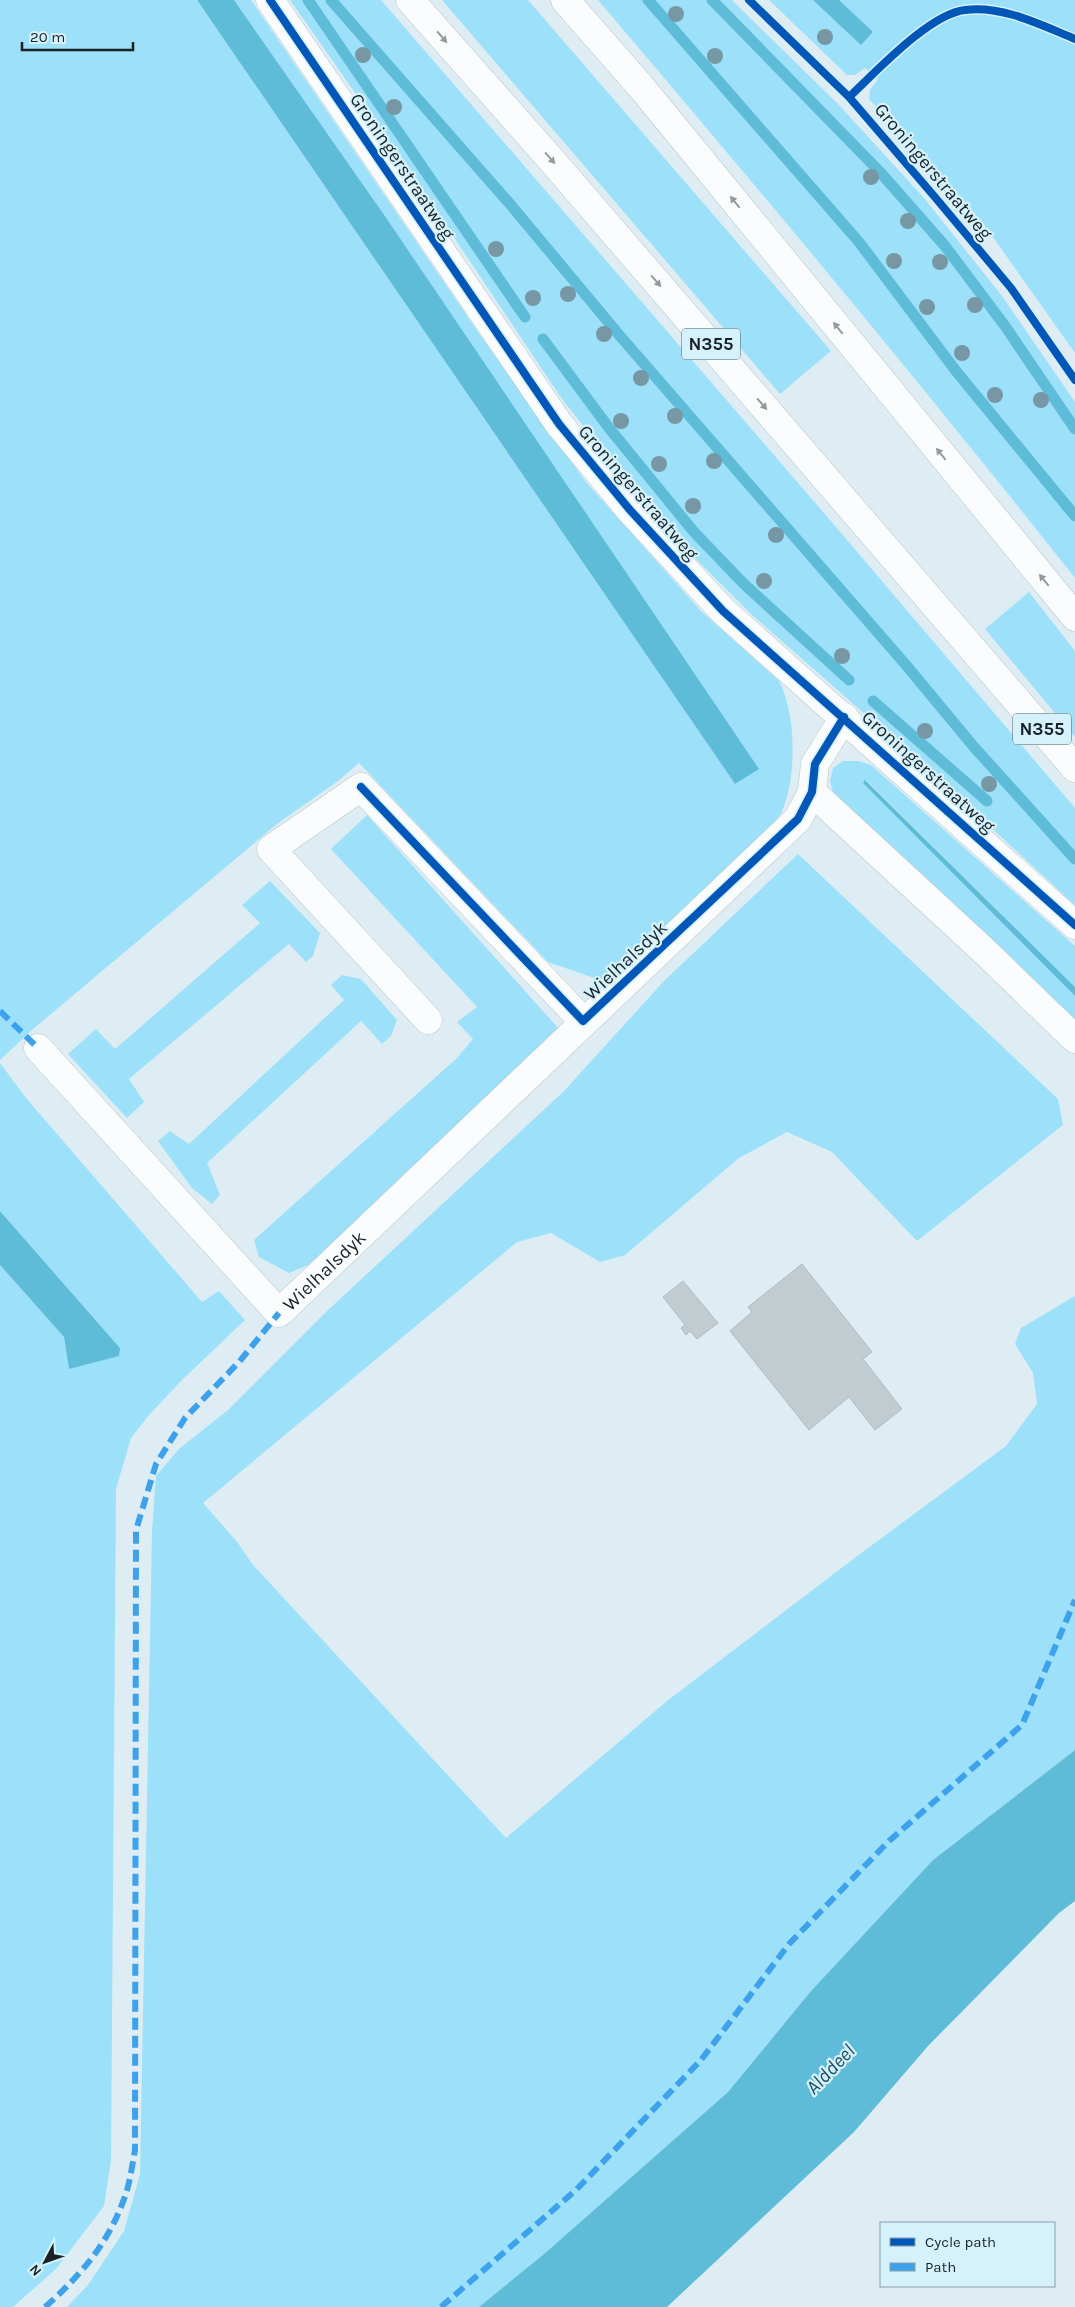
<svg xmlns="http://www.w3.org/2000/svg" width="1075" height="2307" viewBox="0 0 1075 2307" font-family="Karla,sans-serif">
<rect width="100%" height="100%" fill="#deedf3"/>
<path fill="#9ce1f9" d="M 0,0 L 197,0 L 735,784 L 758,769 L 387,219 L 234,0 L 251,0 L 478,332 L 586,482 L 700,610 L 779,681 C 796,713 797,774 783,809 C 780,817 771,826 765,833 L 606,982 L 548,962 L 359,763 L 338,781 L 277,824 L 33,1029 L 0,1060 Z
M 290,0 L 381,0 L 830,520 L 1075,808 L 1075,905 L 924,766 L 752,615 L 694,557 L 621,474 L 562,399 L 407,167 Z
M 442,0 L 528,0 L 831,351 L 780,394 Z
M 598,0 L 732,0 L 840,106 L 924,198 L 1002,296 L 1075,402 L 1075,578 C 920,382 760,190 598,0 Z
M 769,0 L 1075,0 L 1075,353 L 983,223 L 869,99 L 870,90 L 878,79 L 865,68 L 855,75 L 847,75 Z
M 1029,592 L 1075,651 L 1075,737 L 985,629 Z
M 843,761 L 858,761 L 871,765 L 1075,946 L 1075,987 L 866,780 L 863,782 L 1075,996 L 1075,1025 L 835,799 L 830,781 L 833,768 Z
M 367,815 L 560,1030 L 313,1263 L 289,1273 L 259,1257 L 254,1240 L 457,1058 L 473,1039 L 457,1022 L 477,1007 L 331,849 Z
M 798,854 L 1058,1099 L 1063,1125 L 917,1241 L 832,1152 L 787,1132 L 739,1158 L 625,1255 L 600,1262 L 551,1233 L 517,1242 L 203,1503 L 238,1543 L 253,1565 L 506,1838 L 667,1701 L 856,1557 L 1006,1446 L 1037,1404 L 1033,1373 L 1015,1344 L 1021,1328 L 1075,1296 L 1075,1750 L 933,1860 L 811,1991 L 728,2092 L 544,2254 L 479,2307 L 67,2307 L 88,2285 L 124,2231 L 140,2174 L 152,1531 L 156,1476 L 180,1448 L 228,1410 L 327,1311 L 564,1091 L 664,981 Z
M 270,881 L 320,933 L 313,956 L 306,962 L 289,944 L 129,1079 L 144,1102 L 127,1118 L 68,1054 L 96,1029 L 115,1049 L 260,923 L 242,905 Z
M 342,975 L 361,979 L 397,1020 L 391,1036 L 382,1044 L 361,1021 L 207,1163 L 220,1195 L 212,1204 L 192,1188 L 158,1141 L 170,1131 L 189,1144 L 344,1000 L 331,985 Z
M 0,1063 L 26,1098 L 202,1302 L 219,1291 L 245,1320 L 183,1379 L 149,1415 L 131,1438 L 116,1489 L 111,2160 L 104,2206 L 56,2269 L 13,2307 L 0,2307 L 0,1265 L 64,1337 L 69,1369 L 120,1348 L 0,1211 Z"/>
<path fill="#5fbcd8" d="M 197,0 L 234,0 L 387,219 L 759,769 L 735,784 Z
M 813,0 L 839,0 L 873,32 L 861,45 Z
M 865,780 L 1075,987 L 1075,996 L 863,783 Z
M 0,1211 L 120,1348 L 119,1356 L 69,1369 L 64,1337 L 0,1265 Z
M 1075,1750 L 1075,1901 L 1059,1913 L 928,2046 L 854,2132 L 667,2307 L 479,2307 L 544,2254 L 728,2092 L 811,1991 L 933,1860 Z"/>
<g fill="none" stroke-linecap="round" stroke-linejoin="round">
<path stroke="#5fbcd8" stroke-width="11" d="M 308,0 L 525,317
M 331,0 L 510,204 L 620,336 L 906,665 L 974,747 L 1075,859
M 648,0 L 859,242 L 956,371 L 1075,516
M 712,0 L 880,172 L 945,246 L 1005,326 L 1075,429
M 543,339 L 609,428 L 694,532 L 744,584 L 849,680
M 873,701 L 987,801"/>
</g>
<path fill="#c0ccd0" stroke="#b0bcc0" d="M 802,1264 L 872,1352 L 863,1359 L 902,1409 L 875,1430 L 849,1397 L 809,1430 L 730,1331 L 752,1312 L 748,1307 Z
M 683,1281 L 718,1323 L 697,1339 L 690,1331 L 686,1335 L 681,1328 L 685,1325 L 663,1297 Z"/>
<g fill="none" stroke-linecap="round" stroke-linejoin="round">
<g stroke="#bac6ca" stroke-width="29">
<g id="minor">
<path d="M 270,0 L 559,424 L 630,510 L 723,611 L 1075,925"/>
<path d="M 812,792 L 982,949 L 1075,1039"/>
<path d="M 428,1020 L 271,849 L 361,787 L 583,1021"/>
<path id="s1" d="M 38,1048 L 279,1313 L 798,819 L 812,792 L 815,764 L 844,717"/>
</g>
</g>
<g stroke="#bac6ca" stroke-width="29">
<path id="highway" d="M 410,0 L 554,163 L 1075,768
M 565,0 L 642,88 L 1075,617"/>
</g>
<use href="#minor" stroke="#fafcfd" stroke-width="28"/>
<use href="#highway" stroke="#fafcfd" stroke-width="28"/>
<path stroke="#3da2eb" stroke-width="6" stroke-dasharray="12 6" stroke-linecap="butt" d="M 0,1011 L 38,1048
M 45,2307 C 80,2276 108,2244 124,2199 C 130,2184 132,2166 135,2150 L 136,1530 L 156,1464 L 185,1418 L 239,1362 L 279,1313
M 441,2307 L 576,2190 L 701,2060 L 789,1944 L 889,1841 L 1022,1725 L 1075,1600"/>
<g stroke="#d5f1fc" stroke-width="11">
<path id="cycleway" d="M 270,0 L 559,424 L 630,510 L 723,611 L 1075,925
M 749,0 L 849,97 L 934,196 L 1011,288 L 1075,380
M 849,97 C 875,73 929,14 965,10 C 1002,5 1041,25 1075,39
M 361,787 L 583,1021 L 798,819 L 812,792 L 815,764 L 844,717"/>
</g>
<use href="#cycleway" stroke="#0057b8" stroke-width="8"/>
</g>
<g fill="#7697a3">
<circle cx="676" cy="14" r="8"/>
<circle cx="825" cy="37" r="8"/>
<circle cx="363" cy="55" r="8"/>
<circle cx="715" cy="56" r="8"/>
<circle cx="394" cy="107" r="8"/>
<circle cx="871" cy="177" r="8"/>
<circle cx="908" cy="221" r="8"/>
<circle cx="496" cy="249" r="8"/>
<circle cx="894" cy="261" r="8"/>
<circle cx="940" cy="262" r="8"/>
<circle cx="568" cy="294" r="8"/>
<circle cx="533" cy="298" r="8"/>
<circle cx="975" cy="305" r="8"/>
<circle cx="927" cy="307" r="8"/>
<circle cx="604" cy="334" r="8"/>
<circle cx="962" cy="353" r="8"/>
<circle cx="641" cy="378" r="8"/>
<circle cx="995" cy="395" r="8"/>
<circle cx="1041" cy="400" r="8"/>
<circle cx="675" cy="416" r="8"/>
<circle cx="621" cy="421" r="8"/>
<circle cx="714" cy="461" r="8"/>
<circle cx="659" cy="464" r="8"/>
<circle cx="693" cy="506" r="8"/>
<circle cx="776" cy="535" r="8"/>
<circle cx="764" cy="581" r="8"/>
<circle cx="842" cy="656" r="8"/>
<circle cx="925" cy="731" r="8"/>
<circle cx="989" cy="784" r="8"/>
</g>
<defs><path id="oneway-solid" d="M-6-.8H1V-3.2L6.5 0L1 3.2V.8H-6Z" transform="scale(1.25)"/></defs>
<g fill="#959a9d">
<use href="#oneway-solid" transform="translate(442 37) rotate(49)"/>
<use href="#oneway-solid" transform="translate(550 158) rotate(49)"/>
<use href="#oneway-solid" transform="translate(735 202) rotate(-129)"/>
<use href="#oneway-solid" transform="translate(656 281) rotate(49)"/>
<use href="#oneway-solid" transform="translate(838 328) rotate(-129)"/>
<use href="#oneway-solid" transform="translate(762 404) rotate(49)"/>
<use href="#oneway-solid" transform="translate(941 454) rotate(-129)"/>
<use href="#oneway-solid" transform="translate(1044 580) rotate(-129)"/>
</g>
<g text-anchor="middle" stroke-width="4.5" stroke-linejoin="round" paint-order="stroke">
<g fill="#d5f1fc" stroke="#516167" stroke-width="1">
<rect x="682" y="328.5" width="58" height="31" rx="4"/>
<rect x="1013" y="713.5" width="58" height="31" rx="4"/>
</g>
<g font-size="18" font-weight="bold" fill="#192327">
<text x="711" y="350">N355</text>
<text x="1042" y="735">N355</text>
</g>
<g font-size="19" fill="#192327" stroke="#d5f1fc">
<text transform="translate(403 166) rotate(56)" y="7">Groningerstraatweg</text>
<text transform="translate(934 171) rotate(50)" y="7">Groningerstraatweg</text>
<text transform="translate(639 492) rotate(49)" y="7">Groningerstraatweg</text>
<text transform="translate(929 771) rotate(42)" y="7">Groningerstraatweg</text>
<text transform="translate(625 960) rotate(-43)" y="7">Wielhalsdyk</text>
<text dy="7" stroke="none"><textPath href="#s1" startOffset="420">Wielhalsdyk</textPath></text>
</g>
<g font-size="20" font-style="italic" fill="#205162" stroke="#d5f1fc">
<text transform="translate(830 2069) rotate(-46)" y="7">Alddeel</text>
</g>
</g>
<rect x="880" y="2222" width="175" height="65" fill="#d5f1fc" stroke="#8a9fa7"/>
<rect x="890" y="2238" width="25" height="8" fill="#0057b8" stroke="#8a9fa7"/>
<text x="925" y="2247" font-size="15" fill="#192327">Cycle path</text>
<rect x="890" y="2263" width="25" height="8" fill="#3da2eb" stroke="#8a9fa7"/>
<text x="925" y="2272" font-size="15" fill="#192327">Path</text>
<g transform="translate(45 2262) rotate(229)" stroke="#d5f1fc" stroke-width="4" paint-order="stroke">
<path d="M0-4L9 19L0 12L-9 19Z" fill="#192327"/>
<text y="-8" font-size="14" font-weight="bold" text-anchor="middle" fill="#192327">N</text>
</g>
<path d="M22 42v8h111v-8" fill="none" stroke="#192327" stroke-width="2.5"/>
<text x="30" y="42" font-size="15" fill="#192327" stroke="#d5f1fc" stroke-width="4" paint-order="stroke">20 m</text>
</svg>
